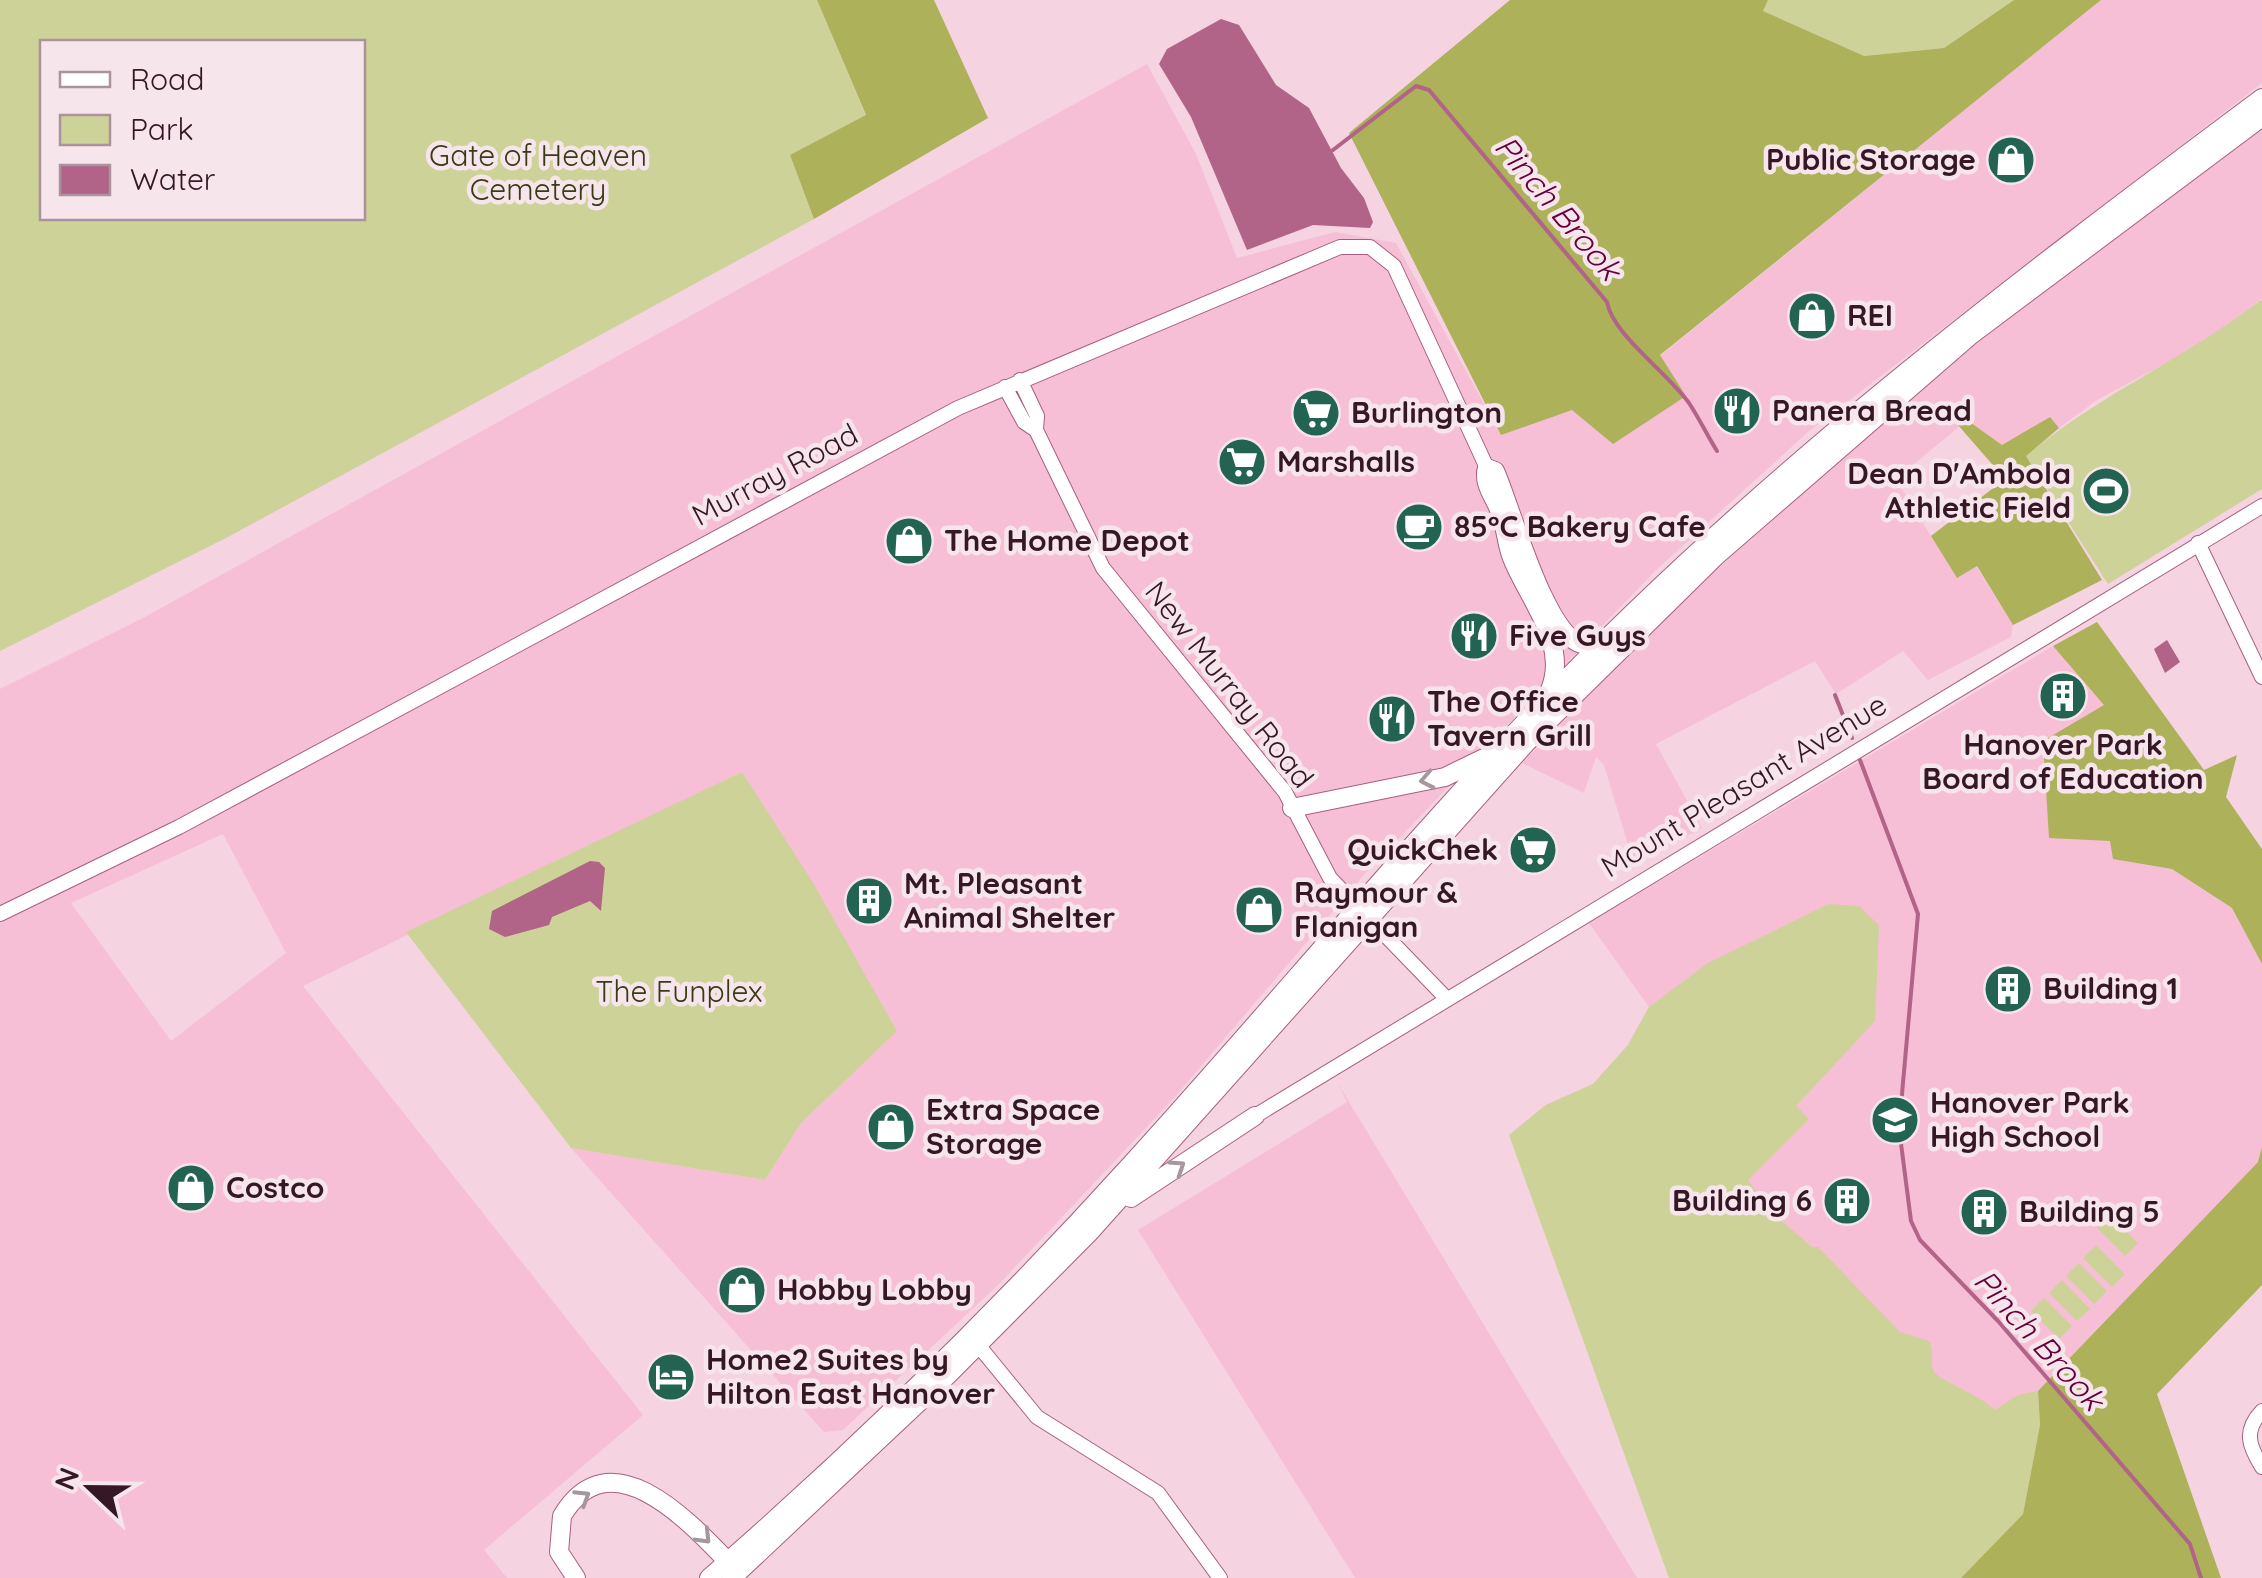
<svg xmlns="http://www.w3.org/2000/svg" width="2262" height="1578" viewBox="0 0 2262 1578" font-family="Quicksand,sans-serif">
<rect width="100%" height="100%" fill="#f5d3e1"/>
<path fill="#f6bfd6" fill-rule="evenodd" d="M 2101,0 L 2262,0 L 2262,83 L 1808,432 L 1656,570 L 1363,876 L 1173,1099 L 999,1284 L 843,1430 L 824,1432 L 571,1148 L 765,1180 L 801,1123 L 896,1031 L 742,772 L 303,986 L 643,1415 L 484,1550 L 507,1578 L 0,1578 L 0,689 L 143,618 L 1147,64 L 1196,154 L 1237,258 L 1335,232 L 1396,243 L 1501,435 L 1660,356 ZM 223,834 L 286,953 L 171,1041 L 71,903 Z
M 2262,126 L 2262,298 L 2214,337 L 2097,400 L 2059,428 L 2050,418 L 2002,445 L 1967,420 L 1896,479 L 1956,577 L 1976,566 L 2013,625 L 2011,637 L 1928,680 L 1903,651 L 1836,694 L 1815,661 L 1656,744 L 1702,828 L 1634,864 L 1604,765 L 1596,757 L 1584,793 L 1522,763 L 1687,596 L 1956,358 Z
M 2053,646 L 2105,705 L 2114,859 L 2172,869 L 2233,909 L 2262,964 L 2262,1147 L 2258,1162 L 2038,1391 L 1961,1578 L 1509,1135 L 1546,1105 L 1593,1084 L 1628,1045 L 1649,1007 L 1589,923 Z
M 1337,1082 L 1637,1578 L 1355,1578 L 1138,1230 L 1347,1102 Z"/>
<path fill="#cdd298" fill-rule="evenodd" d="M 0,0 L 817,0 L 866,116 L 790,155 L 814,219 L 226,538 L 0,651 ZM 42,42 L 362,42 L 362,218 L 42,218 Z
M 1768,0 L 2014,0 L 1944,48 L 1863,56 L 1763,11 Z
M 2262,299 L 2262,489 L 2108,584 L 2026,456 C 2099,394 2187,358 2262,299 Z
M 742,772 L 812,881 L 897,1031 L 801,1123 L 765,1180 L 571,1148 L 406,932 Z
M 1829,904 L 1859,906 L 1879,925 L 1875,1021 L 1796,1106 L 1809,1119 L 1748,1180 L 1770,1211 L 1812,1247 L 1818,1247 L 1900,1332 L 1929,1341 C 1935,1352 1929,1362 1934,1372 C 1939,1380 1980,1395 1995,1410 L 2018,1395 L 2038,1391 L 2040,1425 L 2023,1514 L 1961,1578 L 1669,1578 L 1509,1135 L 1546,1105 L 1593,1084 L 1628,1045 L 1649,1007 L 1708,963 Z
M 2110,1215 L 2138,1243 L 2125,1256 L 2097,1228 Z
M 2096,1245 L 2125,1274 L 2112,1287 L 2083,1258 Z
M 2079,1263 L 2107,1291 L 2094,1304 L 2066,1276 Z
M 2062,1280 L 2090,1309 L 2077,1321 L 2049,1293 Z
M 2044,1298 L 2072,1326 L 2059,1339 L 2031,1311 Z"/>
<path fill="#acb15a" d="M 817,0 L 934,0 L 988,118 L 814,219 L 790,155 L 866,115 Z
M 1510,0 L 1768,0 L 1763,11 L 1864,56 L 1944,48 L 2014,0 L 2101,0 L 1660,355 L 1686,396 L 1613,444 L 1572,410 L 1501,435 L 1349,133 Z
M 2050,417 L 2059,428 L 2026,456 L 2102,580 L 2013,625 L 1977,566 L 1957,578 L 1931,536 L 2005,479 L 1958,425 L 1967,420 L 2002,445 Z
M 2097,622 L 2204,770 L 2237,755 L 2226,797 L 2262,849 L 2262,964 L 2232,908 L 2172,869 L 2113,859 L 2110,841 L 2049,838 L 2043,741 L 2104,705 L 2053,646 Z
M 2262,1147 L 2262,1285 L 2157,1394 L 2221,1578 L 1961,1578 L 2023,1514 L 2040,1425 L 2038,1391 L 2258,1162 Z"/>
<path fill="#b26388" d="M 1221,19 L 1239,25 L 1276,85 L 1309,108 L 1341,168 L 1364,198 L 1373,222 L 1370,228 L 1313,225 L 1247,250 L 1191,117 L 1159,64 L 1167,49 Z
M 2167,640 L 2180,662 L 2165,673 L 2154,649 Z
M 590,861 L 599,862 L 605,868 L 601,911 L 590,901 L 552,917 L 549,925 L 505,937 L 489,929 L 492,911 Z"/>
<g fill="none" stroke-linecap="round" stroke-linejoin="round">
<path stroke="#b26388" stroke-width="4" d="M 1333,150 L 1416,86 L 1429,90 L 1607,302 C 1613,335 1666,371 1689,403 C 1699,418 1707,435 1717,451
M 1835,695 L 1852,738
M 1860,760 L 1918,914 L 1899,1128 L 1911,1221 L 1920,1240 L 1998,1321 L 2190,1544 L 2201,1578"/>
<g stroke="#a95e81" stroke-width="16">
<path id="minor" d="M 1020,380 L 1037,416 L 1036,430 L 1103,568 L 1285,792 L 1330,878 L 1447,999
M 1005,387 L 1024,422 L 1036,430
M 2198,543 L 2262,677
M 0,914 L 179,827 L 958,408 L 1340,247 L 1370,247 L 1394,266 L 1487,468
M 1255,1116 L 2262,506
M 978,1345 L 1037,1417 L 1158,1493 L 1220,1578
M 2262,1411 C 2243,1431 2249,1446 2262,1467"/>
</g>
<g stroke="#a95e81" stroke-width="20">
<path id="major" d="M 1487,468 C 1482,483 1495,498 1500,512 C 1506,527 1506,543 1512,558 C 1529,601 1569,643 1550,690
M 1487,468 L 1495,471 C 1511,506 1545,636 1582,644 L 1607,639
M 1292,808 L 1445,777 L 1484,758
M 1131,1198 L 1255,1116
M 576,1578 L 559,1552 L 562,1516 C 612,1432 696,1529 735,1569
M 709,1578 C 858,1448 1001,1308 1133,1162 C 1271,1010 1402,851 1543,703 C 1761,475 2010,286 2262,98
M 732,1578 L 949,1374 L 1089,1233 L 1527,742 L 1715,557 L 1971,335 L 2262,117"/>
</g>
<use href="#minor" stroke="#fff" stroke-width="14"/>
<use href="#major" stroke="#fff" stroke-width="18"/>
</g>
<defs><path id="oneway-chevron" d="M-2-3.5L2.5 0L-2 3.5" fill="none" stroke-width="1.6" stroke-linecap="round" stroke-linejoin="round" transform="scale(2.5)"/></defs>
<g stroke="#a5979d">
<use href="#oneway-chevron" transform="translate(1427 780) rotate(169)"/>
<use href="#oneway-chevron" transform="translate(1178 1167) rotate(-33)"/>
<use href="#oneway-chevron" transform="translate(583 1497) rotate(-32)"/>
<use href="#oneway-chevron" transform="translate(704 1537) rotate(46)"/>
</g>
<defs>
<g id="shop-disc" transform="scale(2.5)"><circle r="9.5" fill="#236352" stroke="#f7e5ec"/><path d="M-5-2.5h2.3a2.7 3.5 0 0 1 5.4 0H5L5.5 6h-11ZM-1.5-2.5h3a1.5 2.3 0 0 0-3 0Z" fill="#fff"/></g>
<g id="restaurant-disc" transform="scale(2.5)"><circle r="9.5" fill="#236352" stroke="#f7e5ec"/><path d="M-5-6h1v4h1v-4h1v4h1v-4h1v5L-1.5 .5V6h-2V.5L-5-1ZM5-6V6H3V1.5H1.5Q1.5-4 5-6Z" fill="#fff"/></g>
<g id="supermarket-disc" transform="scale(2.5)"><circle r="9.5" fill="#236352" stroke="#f7e5ec"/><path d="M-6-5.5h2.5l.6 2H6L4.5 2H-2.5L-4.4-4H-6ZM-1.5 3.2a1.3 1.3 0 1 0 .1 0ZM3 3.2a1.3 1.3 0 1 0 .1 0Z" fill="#fff"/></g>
<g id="stadium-disc" transform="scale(2.5)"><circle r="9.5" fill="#236352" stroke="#f7e5ec"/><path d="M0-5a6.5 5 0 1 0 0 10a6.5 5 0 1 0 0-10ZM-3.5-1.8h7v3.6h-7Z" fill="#fff"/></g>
<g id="cafe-disc" transform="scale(2.5)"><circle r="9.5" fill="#236352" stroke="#f7e5ec"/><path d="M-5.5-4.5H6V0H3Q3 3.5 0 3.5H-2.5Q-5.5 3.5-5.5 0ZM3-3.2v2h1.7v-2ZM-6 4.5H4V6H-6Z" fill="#fff"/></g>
<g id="building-disc" transform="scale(2.5)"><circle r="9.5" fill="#236352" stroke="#f7e5ec"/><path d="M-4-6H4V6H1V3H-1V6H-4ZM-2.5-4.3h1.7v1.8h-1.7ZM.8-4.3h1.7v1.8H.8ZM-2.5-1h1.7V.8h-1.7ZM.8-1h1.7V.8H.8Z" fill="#fff"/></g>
<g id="school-disc" transform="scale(2.5)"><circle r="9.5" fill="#236352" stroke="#f7e5ec"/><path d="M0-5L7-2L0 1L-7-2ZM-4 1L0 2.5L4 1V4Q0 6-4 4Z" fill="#fff"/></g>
<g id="hotel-disc" transform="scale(2.5)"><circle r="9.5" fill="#236352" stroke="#f7e5ec"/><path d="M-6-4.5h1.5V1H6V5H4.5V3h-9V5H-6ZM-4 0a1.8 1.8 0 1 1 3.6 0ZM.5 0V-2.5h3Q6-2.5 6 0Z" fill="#fff"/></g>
</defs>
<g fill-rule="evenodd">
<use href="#shop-disc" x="2011" y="160"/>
<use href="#shop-disc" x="1812" y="316"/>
<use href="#restaurant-disc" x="1737" y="411"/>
<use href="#supermarket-disc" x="1316" y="413"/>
<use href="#supermarket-disc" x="1242" y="462"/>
<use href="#stadium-disc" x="2106" y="491"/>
<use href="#cafe-disc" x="1419" y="527"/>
<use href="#shop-disc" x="909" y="541"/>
<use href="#restaurant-disc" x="1474" y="636"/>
<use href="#building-disc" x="2063" y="696"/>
<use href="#restaurant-disc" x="1392" y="719"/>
<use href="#supermarket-disc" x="1533" y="850"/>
<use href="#building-disc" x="869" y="901"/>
<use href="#shop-disc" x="1259" y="910"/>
<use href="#building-disc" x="2008" y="989"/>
<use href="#school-disc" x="1895" y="1120"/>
<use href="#shop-disc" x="891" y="1127"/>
<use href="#shop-disc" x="191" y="1188"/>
<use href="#building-disc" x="1847" y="1201"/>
<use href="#building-disc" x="1984" y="1212"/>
<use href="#shop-disc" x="742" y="1290"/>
<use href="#hotel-disc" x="671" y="1377"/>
</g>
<g text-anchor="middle" stroke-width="9" stroke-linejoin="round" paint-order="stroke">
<g font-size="30" fill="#393b15" stroke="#f7e5ec">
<text x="538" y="166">Gate of Heaven<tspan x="538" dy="34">Cemetery</tspan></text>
<text x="679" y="1002">The Funplex</text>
</g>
<g font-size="30" font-weight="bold" fill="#361725" stroke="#f7e5ec" text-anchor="start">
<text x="1976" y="170" text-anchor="end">Public Storage</text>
<text x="1847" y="326">REI</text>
<text x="1772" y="421">Panera Bread</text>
<text x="1351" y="423">Burlington</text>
<text x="1277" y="472">Marshalls</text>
<text x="2071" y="484" text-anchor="end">Dean D'Ambola<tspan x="2071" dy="34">Athletic Field</tspan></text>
<text x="1454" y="537">85°C Bakery Cafe</text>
<text x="944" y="551">The Home Depot</text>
<text x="1509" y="646">Five Guys</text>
<text x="1427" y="712">The Office<tspan x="1427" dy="34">Tavern Grill</tspan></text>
<text x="2063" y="755" text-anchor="middle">Hanover Park<tspan x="2063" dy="34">Board of Education</tspan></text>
<text x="1498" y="860" text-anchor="end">QuickChek</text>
<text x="904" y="894">Mt. Pleasant<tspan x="904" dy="34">Animal Shelter</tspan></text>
<text x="1294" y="903">Raymour &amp;<tspan x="1294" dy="34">Flanigan</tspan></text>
<text x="2043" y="999">Building 1</text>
<text x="1930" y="1113">Hanover Park<tspan x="1930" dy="34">High School</tspan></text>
<text x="926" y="1120">Extra Space<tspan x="926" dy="34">Storage</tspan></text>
<text x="226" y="1198">Costco</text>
<text x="1812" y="1211" text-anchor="end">Building 6</text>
<text x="2019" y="1222">Building 5</text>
<text x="777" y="1300">Hobby Lobby</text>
<text x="706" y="1370">Home2 Suites by<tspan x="706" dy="34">Hilton East Hanover</tspan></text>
</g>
<g font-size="30" fill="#361725" stroke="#f7e5ec">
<text transform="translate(775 475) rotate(-28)" y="10">Murray Road</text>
<text transform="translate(1229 685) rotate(52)" y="10">New Murray Road</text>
<text transform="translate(1744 786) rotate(-31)" y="10">Mount Pleasant Avenue</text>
</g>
<g font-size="32" font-style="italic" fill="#65003d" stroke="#f7e5ec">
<text transform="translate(1558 208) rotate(50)" y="11">Pinch Brook</text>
<text transform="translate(2039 1340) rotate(48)" y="11">Pinch Brook</text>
</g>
</g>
<rect x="40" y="40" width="325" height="180" fill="#f7e5ec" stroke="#aa939c" stroke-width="2.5"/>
<rect x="60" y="72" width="50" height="15" fill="#ffffff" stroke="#aa939c" stroke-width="2.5"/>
<text x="130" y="90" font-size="30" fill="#361725">Road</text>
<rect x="60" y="115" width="50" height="30" fill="#cdd298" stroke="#aa939c" stroke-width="2.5"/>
<text x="130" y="140" font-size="30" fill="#361725">Park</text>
<rect x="60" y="165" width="50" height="30" fill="#b26388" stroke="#aa939c" stroke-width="2.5"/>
<text x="130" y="190" font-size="30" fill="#361725">Water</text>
<g transform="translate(90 1488) rotate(292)" stroke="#f7e5ec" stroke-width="8" paint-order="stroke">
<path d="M0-8L18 38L0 25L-18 38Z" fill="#361725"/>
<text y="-15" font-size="28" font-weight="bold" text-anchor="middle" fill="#361725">N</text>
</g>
</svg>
